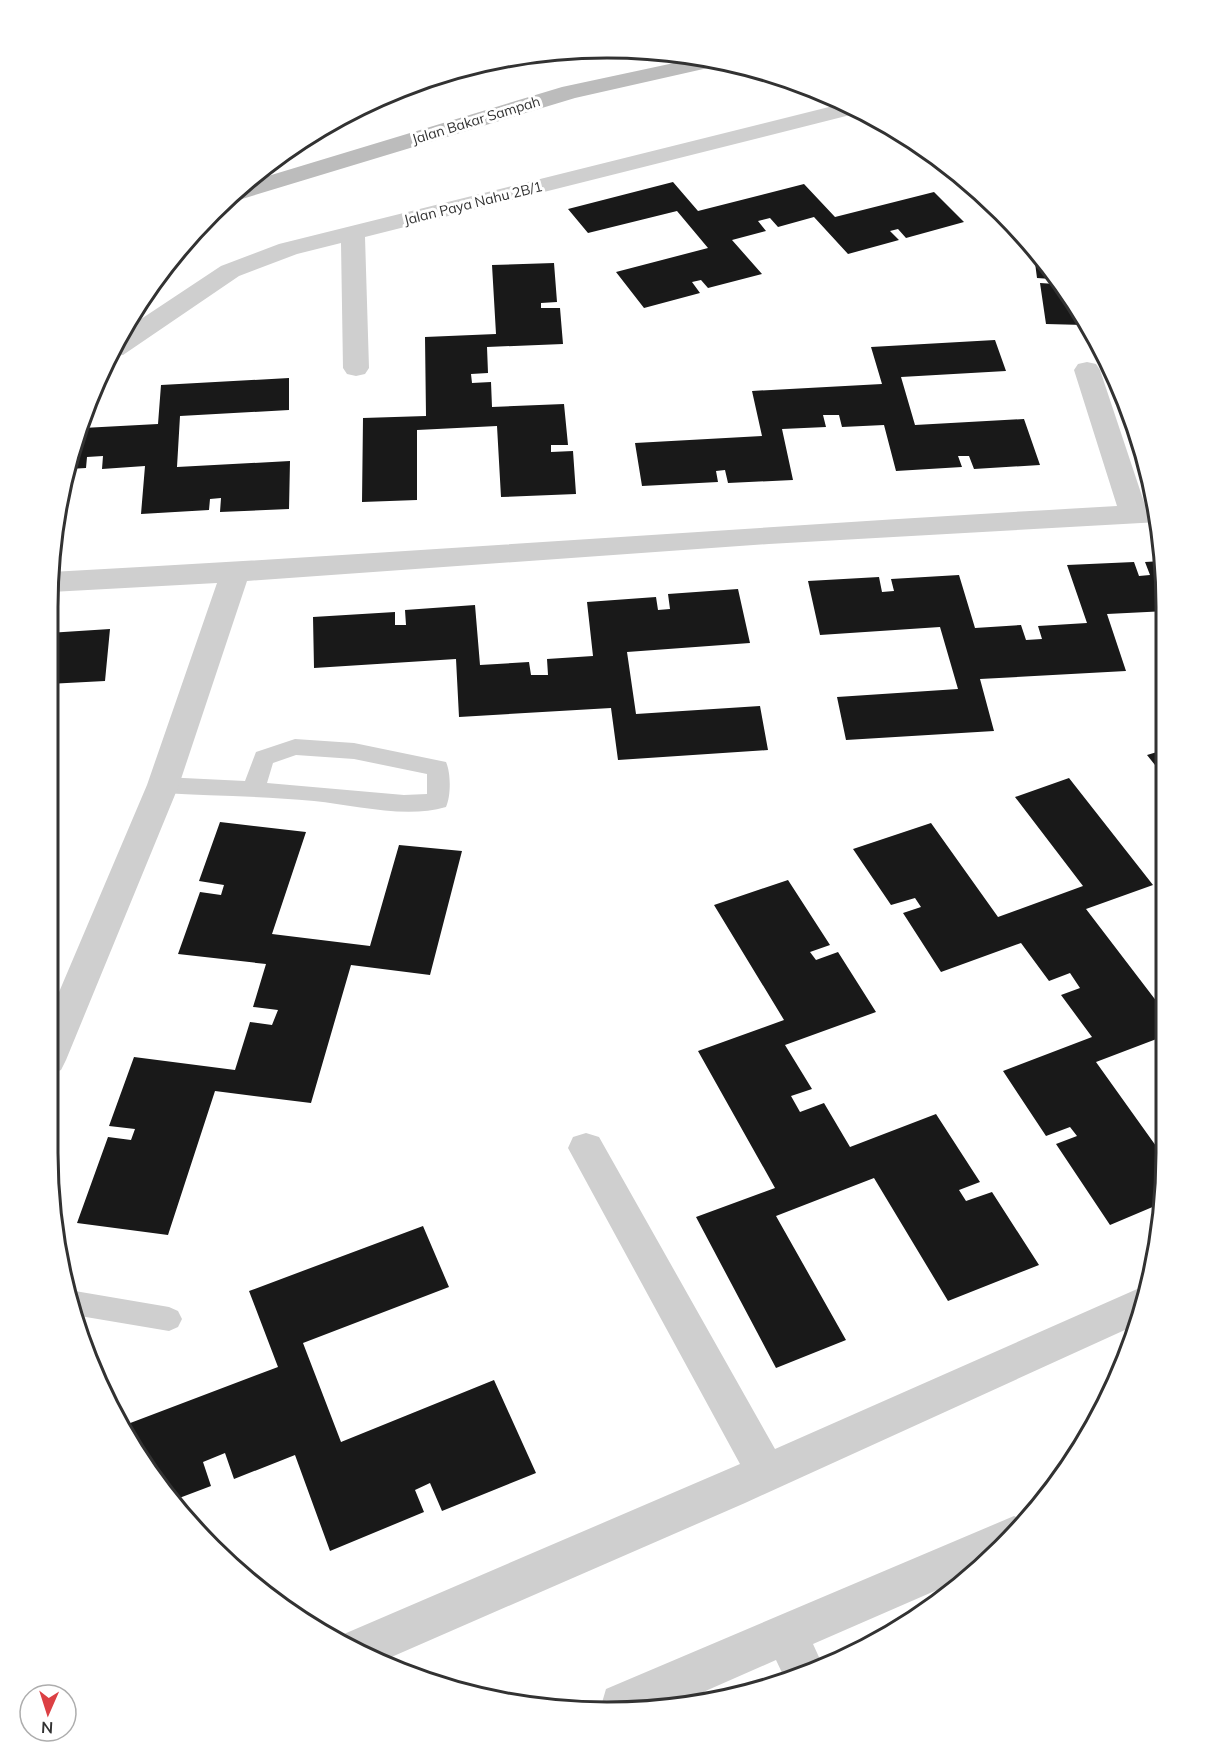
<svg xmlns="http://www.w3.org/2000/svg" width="1215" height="1761" viewBox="0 0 1215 1761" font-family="Mulish,sans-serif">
<rect width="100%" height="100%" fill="#fff"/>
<path fill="#191919" d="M 673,182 L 698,211 L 804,184 L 835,217 L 934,192 L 964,222 L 906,238 L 898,229 L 890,231 L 899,240 L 848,254 L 814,217 L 778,227 L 770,218 L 758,221 L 766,231 L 732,240 L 762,274 L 708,288 L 701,280 L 692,282 L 700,293 L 644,308 L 616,272 L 708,248 L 677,211 L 588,233 L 568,209 Z
M 1034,255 L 1041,264 L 1051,279 L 1037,278 Z
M 554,263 L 557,302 L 541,303 L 541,308 L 560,308 L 563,344 L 487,347 L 488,373 L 471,374 L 472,383 L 491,382 L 492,407 L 564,404 L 568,445 L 551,445 L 551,452 L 573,451 L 576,494 L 501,497 L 497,426 L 417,430 L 417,500 L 362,502 L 363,418 L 426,416 L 425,337 L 496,334 L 492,265 Z
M 1040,283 L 1055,284 L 1084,325 L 1046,324 Z
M 995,340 L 1006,371 L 901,377 L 915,425 L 1024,419 L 1040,465 L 974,469 L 969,456 L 958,456 L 962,467 L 896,471 L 884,425 L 842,427 L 839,415 L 823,415 L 826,427 L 782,429 L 793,480 L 728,483 L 725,470 L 716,471 L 718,482 L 642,486 L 635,443 L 762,436 L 752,391 L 882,384 L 871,347 Z
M 289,378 L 289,410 L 180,416 L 177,467 L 290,461 L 289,509 L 220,512 L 221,498 L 210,499 L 209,510 L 141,514 L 145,466 L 102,469 L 103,456 L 87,457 L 86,468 L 69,469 L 83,428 L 158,424 L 161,385 Z
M 1162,561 L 1167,611 L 1107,614 L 1126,671 L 980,679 L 994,731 L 846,740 L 837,697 L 958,689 L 940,627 L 820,635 L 808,581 L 879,577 L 882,592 L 894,591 L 891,579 L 959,575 L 975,628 L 1021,625 L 1026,640 L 1042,639 L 1038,626 L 1087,623 L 1067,565 L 1134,562 L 1139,576 L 1150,575 L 1145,562 Z
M 738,589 L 750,643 L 627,652 L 636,714 L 760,706 L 768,750 L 618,760 L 611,708 L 459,717 L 456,659 L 314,668 L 313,617 L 395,612 L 395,625 L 406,625 L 405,610 L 475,605 L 480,665 L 529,662 L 531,675 L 548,675 L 547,659 L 593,656 L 587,602 L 656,597 L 658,610 L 670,609 L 668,594 Z
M 110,629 L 105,681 L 48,684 L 48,633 Z
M 1167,749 L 1167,780 L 1147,755 Z
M 1069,778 L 1153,885 L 1086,909 L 1167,1015 L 1167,1035 L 1096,1062 L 1166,1160 L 1162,1203 L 1110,1225 L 1056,1144 L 1077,1136 L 1070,1127 L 1046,1136 L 1003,1071 L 1092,1037 L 1061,995 L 1080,988 L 1070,973 L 1049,981 L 1021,943 L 941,972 L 903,913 L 921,907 L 915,898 L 891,905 L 853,849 L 931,823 L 998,917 L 1083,886 L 1015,797 Z
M 220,822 L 306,832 L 272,934 L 370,946 L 399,845 L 462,851 L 430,975 L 351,965 L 311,1103 L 215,1091 L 168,1235 L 77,1223 L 108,1137 L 131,1140 L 135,1129 L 109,1126 L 134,1057 L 235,1070 L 250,1022 L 272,1025 L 278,1010 L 253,1007 L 266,964 L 178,954 L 200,892 L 221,895 L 224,885 L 199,881 Z
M 788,880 L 830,945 L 810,952 L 816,960 L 838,952 L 876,1012 L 785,1045 L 812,1089 L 791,1096 L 800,1112 L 824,1103 L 850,1147 L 936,1114 L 980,1182 L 959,1190 L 966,1201 L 992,1192 L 1039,1265 L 948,1301 L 874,1178 L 776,1216 L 846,1340 L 776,1368 L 696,1217 L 775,1188 L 698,1051 L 784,1020 L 714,905 Z
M 423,1226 L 449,1287 L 303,1343 L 341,1442 L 494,1380 L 536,1473 L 442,1511 L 430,1483 L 415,1490 L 424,1512 L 330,1551 L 295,1455 L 234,1479 L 225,1453 L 203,1462 L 211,1486 L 174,1500 L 142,1464 L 125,1425 L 278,1367 L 249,1291 Z"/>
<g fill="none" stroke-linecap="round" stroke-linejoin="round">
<path fill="#cfcfcf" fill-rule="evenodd" d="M 295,739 L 354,743 L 446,762 C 451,773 451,796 446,807 C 405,819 355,805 314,801 C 264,796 213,796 163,793 L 155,791 L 152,785 L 155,779 L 163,777 L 245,781 L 256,752 ZM 296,755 L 354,759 L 427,774 L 427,794 L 404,795 L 267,783 L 273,763 Z
M 69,1290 L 169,1307 L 178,1311 L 182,1319 L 178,1327 L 169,1331 L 74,1315 L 66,1291 Z"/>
<path fill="#cfcfcf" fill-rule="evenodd" d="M 524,57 L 521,62 L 474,73 L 465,69 L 499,59 Z
M 845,103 L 862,112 L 365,237 L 369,368 L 365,374 L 356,376 L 347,374 L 343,368 L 341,243 L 297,254 L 239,276 L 123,355 L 109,356 L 129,327 L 221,266 L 279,244 Z
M 1087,362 L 1096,364 L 1100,370 L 1145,505 L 1157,504 L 1159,522 L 769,544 L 247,581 L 179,785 L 66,1060 L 61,1070 L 48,1075 L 48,1018 L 147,785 L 217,583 L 51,592 L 51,572 C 407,553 762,526 1117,506 L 1074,370 L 1078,364 Z
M 586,1133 L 599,1137 L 775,1449 L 1144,1286 L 1149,1287 L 1138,1324 L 745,1503 L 380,1662 L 342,1638 L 344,1634 L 740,1464 L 568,1148 L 573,1137 Z
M 1014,1516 L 1026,1521 L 1003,1549 L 960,1580 L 813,1644 L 823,1666 L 785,1679 L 776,1660 L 676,1704 L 601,1706 L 606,1689 Z"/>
<path fill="#bcbcbc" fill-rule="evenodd" d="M 702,57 L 730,63 L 575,98 L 242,199 L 234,201 L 227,199 L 248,182 L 562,87 Z"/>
</g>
<g text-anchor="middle" stroke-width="6" stroke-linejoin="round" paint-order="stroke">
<g font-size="14" fill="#323232" stroke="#fff">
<text transform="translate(476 120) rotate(-17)" y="5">Jalan Bakar Sampah</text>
<text transform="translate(473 203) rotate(-14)" y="5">Jalan Paya Nahu 2B/1</text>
</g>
</g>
<path d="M0 0H1215V1761H0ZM607 58H607A549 549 0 0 1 1156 607V1153A549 549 0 0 1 607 1702H607A549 549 0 0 1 58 1153V607A549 549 0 0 1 607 58Z" fill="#fff" fill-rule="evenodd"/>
<path fill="none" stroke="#323232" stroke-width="3" d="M607 58H607A549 549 0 0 1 1156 607V1153A549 549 0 0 1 607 1702H607A549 549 0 0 1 58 1153V607A549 549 0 0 1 607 58Z"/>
<g transform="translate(48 1713) rotate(183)"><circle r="28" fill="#ffffff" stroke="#adadad" stroke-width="1.5"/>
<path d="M0-4.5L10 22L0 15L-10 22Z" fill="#dc4044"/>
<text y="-9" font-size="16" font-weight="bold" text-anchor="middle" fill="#323232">N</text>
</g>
</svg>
